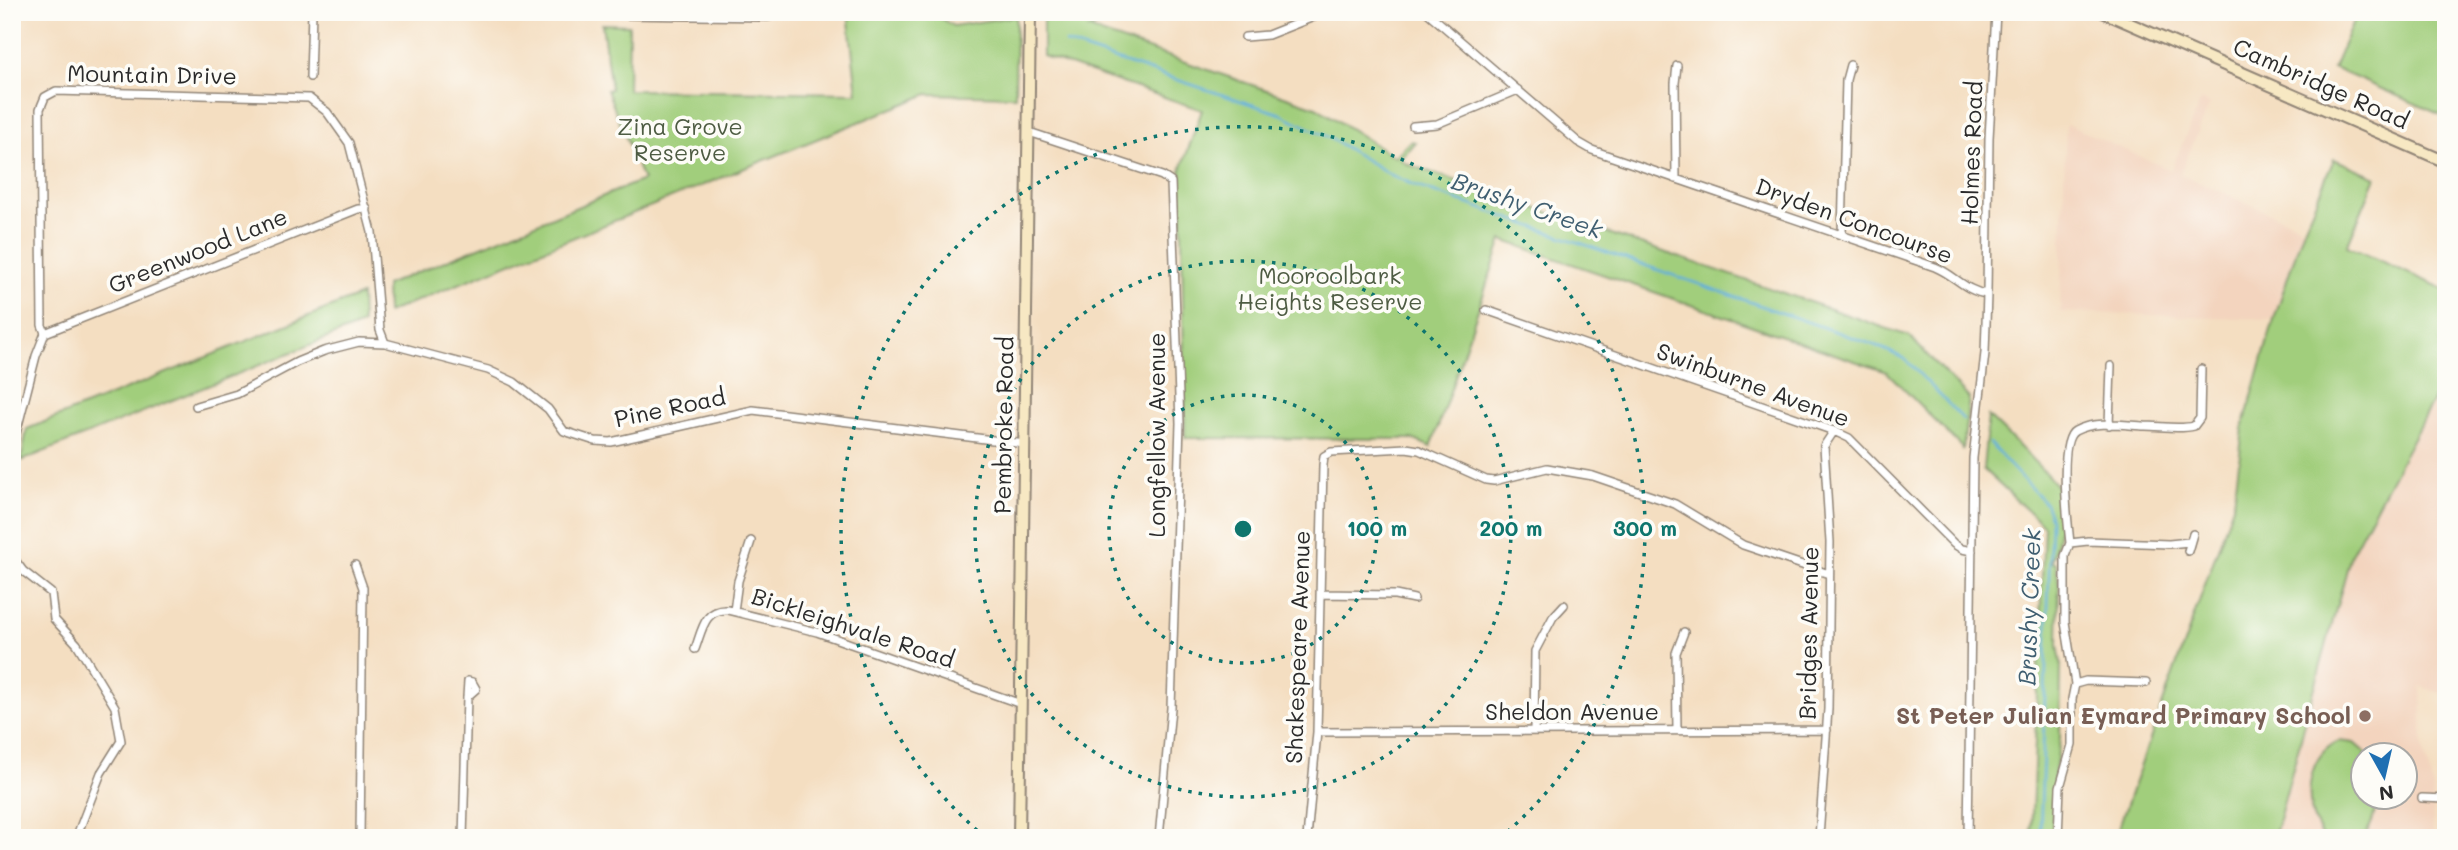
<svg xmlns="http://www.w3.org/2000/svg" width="2458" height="850" viewBox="0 0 2458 850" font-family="Mali,sans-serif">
<rect width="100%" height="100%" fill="#fdfcf7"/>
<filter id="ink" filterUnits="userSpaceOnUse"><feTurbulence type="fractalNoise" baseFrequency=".0143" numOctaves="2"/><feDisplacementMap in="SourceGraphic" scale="14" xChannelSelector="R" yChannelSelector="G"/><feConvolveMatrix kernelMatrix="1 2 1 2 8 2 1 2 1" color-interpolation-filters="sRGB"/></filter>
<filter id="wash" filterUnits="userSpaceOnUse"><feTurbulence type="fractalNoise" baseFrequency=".00686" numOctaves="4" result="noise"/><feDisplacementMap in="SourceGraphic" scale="28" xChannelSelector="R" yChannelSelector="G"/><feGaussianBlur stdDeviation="1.57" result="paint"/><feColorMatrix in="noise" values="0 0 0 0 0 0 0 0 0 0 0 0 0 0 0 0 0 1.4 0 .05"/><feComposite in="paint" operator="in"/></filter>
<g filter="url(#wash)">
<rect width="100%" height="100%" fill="#f4dec1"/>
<path fill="#f3d4be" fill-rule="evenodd" d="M 2201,100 L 2210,104 L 2180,174 L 2304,228 L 2274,319 L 2060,312 L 2066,124 L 2171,170 Z
M 2446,376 L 2446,695 L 2421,686 L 2423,747 L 2433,788 L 2433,838 L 2274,838 L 2351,554 ZM 2364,756 L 2406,756 L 2406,798 L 2364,798 Z"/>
<path fill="#a1ce7b" stroke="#667c53" stroke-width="2" d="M 848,12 L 931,12 L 953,26 L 1016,16 L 1015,96 L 928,94 L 387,313 L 386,285 L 643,180 L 607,90 L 611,89 L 602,24 L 629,25 L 628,90 L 857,93 Z
M 1059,12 L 1129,12 L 1089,29 L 1316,107 L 1395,157 L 1410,141 L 1415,142 L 1400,159 L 1407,164 L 1909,336 L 1969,398 L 1963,449 L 1887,372 L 1502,240 L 1431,447 L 1412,439 L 1185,438 L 1181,170 L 1202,110 L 1043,56 L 1043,19 Z
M 2357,12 L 2446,12 L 2446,117 L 2333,68 Z
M 2334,159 L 2376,177 L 2347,246 L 2446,290 L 2446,376 L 2351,554 L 2274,838 L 2115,838 L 2234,503 L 2243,428 L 2274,319 L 2304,228 Z
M 361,295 L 362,324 L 21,461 L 27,429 Z
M 1988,416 C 1997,425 2055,480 2057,487 C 2063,510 2060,539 2051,562 L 2056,563 L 2059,584 L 2058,645 L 2061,663 L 2060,739 L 2054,778 L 2052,838 L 2031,838 L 2044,526 L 1983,469 Z
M 2339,741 L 2354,743 L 2368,755 L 2364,756 L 2364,798 L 2376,798 C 2376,812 2372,827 2362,838 L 2323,838 C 2303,810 2303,756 2339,741 Z"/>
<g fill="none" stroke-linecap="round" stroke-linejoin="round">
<path stroke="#5faed9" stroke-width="2.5" d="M 1065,43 L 1281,114 L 1328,137 L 1391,175 L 1416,186 L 1877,346 L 1905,359 L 1963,419
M 1989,443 L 2045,503 L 2051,519 L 2040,838"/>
</g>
</g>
<g filter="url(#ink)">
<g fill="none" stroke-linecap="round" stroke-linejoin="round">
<g stroke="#908476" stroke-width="10">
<path id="street" d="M 411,12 L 768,17 L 789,12
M 1427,12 L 1578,142 L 1592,150 L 1935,267 C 1955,275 1966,292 1987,294 L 1985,353 L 1973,458 L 1968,838
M 1245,37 L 1268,35 L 1326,12
M 310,77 L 312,12
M 1413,126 L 1437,124 L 1518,90
M 1029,132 L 1162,176 L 1171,182 L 1180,423 L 1171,708 L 1159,838
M 1676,179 L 1675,83 L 1677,66
M 1842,235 L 1846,80 L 1850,65
M 1987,294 L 1989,138 L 1996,12
M 1486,310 L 1834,431 L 1849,438 L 1954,544 L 1962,549 L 1972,551
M 45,333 L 358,209 L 367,209
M 196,406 L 237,394 L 297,362 L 324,351 L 359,342 L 385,343 L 488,370 L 514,382 L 548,409 L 564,431 L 595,441 L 611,442 L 753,410 L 1025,444
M 2109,425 L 2111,366
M 12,449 L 36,356 L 45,333 L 42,325 L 40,109 L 45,97 L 56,91 L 309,98 L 327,112 L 349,143 L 372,232 L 380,330 L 385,343
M 12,526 L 15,538 L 12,547
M 2070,543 C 2068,524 2058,440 2075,431 C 2094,420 2123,425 2145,426 C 2160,426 2179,430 2194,426 L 2200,418 L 2201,369
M 2188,551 L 2193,534
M 12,556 L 23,571 L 51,593 L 54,619 L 77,644 L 115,707 L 121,741 L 101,773 L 76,838
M 355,565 L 363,588 L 360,838
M 1320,594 L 1395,595 L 1414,599
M 734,611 L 738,581 L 751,541
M 695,649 C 702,631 704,608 728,610 L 817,632 L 1021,704
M 2075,684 L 2065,622 L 2065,556 L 2070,543 L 2088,541 L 2169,544 L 2189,542
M 1677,730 L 1676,653 L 1684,632
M 1534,731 L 1535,651 L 1553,617 L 1564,605
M 1317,732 L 1827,730
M 2422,798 L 2446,799
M 463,838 L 467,697 L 468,681 L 472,682 L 476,689 L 467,697
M 1307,838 L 1317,732 L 1323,465 L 1324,456 L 1331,452 L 1406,448 L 1419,450 L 1486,480 L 1494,481 L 1547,468 L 1593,476 L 1675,504 L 1743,545 L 1829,574
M 1819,838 L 1828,709 L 1830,542 L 1824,446 L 1834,431
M 2058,838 L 2060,787 L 2072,745 L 2072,699 L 2075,684 L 2086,681 L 2146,683"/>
</g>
<g stroke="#908476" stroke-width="14">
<path id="secondary" d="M 2103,12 L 2446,162
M 1019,838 L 1030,12"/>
</g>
<use href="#street" stroke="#fff" stroke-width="7"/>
<use href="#secondary" stroke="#f7e8c3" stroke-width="10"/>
</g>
</g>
<g fill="none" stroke="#0f766e" stroke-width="3.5" stroke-dasharray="3.5 7">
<circle cx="1243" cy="529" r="134"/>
<circle cx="1243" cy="529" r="268"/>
<path d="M985 837A402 402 0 1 1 1501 837"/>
</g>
<circle fill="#8d6e63" stroke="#fdfcf7" stroke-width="2.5" cx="2365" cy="716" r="7"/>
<g text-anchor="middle" stroke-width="7" stroke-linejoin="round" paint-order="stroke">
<g font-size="23" fill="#2b2b2b" stroke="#fdfcf7">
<text transform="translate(152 75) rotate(1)" y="8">Mountain Drive</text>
<text transform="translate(2321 84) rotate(24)" y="8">Cambridge Road</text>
<text transform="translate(1972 153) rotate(-88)" y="8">Holmes Road</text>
<text transform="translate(1854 221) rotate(20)" y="8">Dryden Concourse</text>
<text transform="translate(198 251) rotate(-22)" y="8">Greenwood Lane</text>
<text transform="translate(1753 385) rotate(20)" y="8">Swinburne Avenue</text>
<text transform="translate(670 408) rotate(-12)" y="8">Pine Road</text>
<text transform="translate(1004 425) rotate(-89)" y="8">Pembroke Road</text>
<text transform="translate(1157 435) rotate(-90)" y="8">Longfellow Avenue</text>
<text transform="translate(853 628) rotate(18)" y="8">Bickleighvale Road</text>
<text transform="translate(1809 633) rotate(-89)" y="8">Bridges Avenue</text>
<text transform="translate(1298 647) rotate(-88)" y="8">Shakespeare Avenue</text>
<text x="1572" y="720">Sheldon Avenue</text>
</g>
<g font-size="23" fill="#4e5c43" stroke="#fdfcf7">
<text x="680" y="135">Zina Grove<tspan x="680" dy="26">Reserve</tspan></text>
<text x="1330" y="284">Mooroolbark<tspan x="1330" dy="26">Heights Reserve</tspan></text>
</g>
<g font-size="23" font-weight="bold" fill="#785e54" stroke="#fdfcf7" text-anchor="end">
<text x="2351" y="724">St Peter Julian Eymard Primary School</text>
</g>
<g font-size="24" font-style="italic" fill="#405f71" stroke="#fdfcf7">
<text transform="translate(1527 206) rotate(19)" y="8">Brushy Creek</text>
<text transform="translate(2030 607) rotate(-88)" y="8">Brushy Creek</text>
</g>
</g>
<circle cx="1243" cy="529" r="10" fill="#0f766e" stroke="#fdfcf7" stroke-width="3.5"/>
<g font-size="21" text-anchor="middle" font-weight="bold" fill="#0f766e" stroke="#fdfcf7" stroke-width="7" stroke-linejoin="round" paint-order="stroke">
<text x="1377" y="536">100 m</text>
<text x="1511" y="536">200 m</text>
<text x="1645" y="536">300 m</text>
</g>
<rect width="2458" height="850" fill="none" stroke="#fdfcf7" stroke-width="42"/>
<g transform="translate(2384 776) rotate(172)"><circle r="33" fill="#fdfcf7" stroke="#a9a8a5" stroke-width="2"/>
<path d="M0-5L12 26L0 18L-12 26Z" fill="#1f6fb2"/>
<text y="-10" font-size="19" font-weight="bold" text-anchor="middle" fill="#2b2b2b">N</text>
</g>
</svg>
